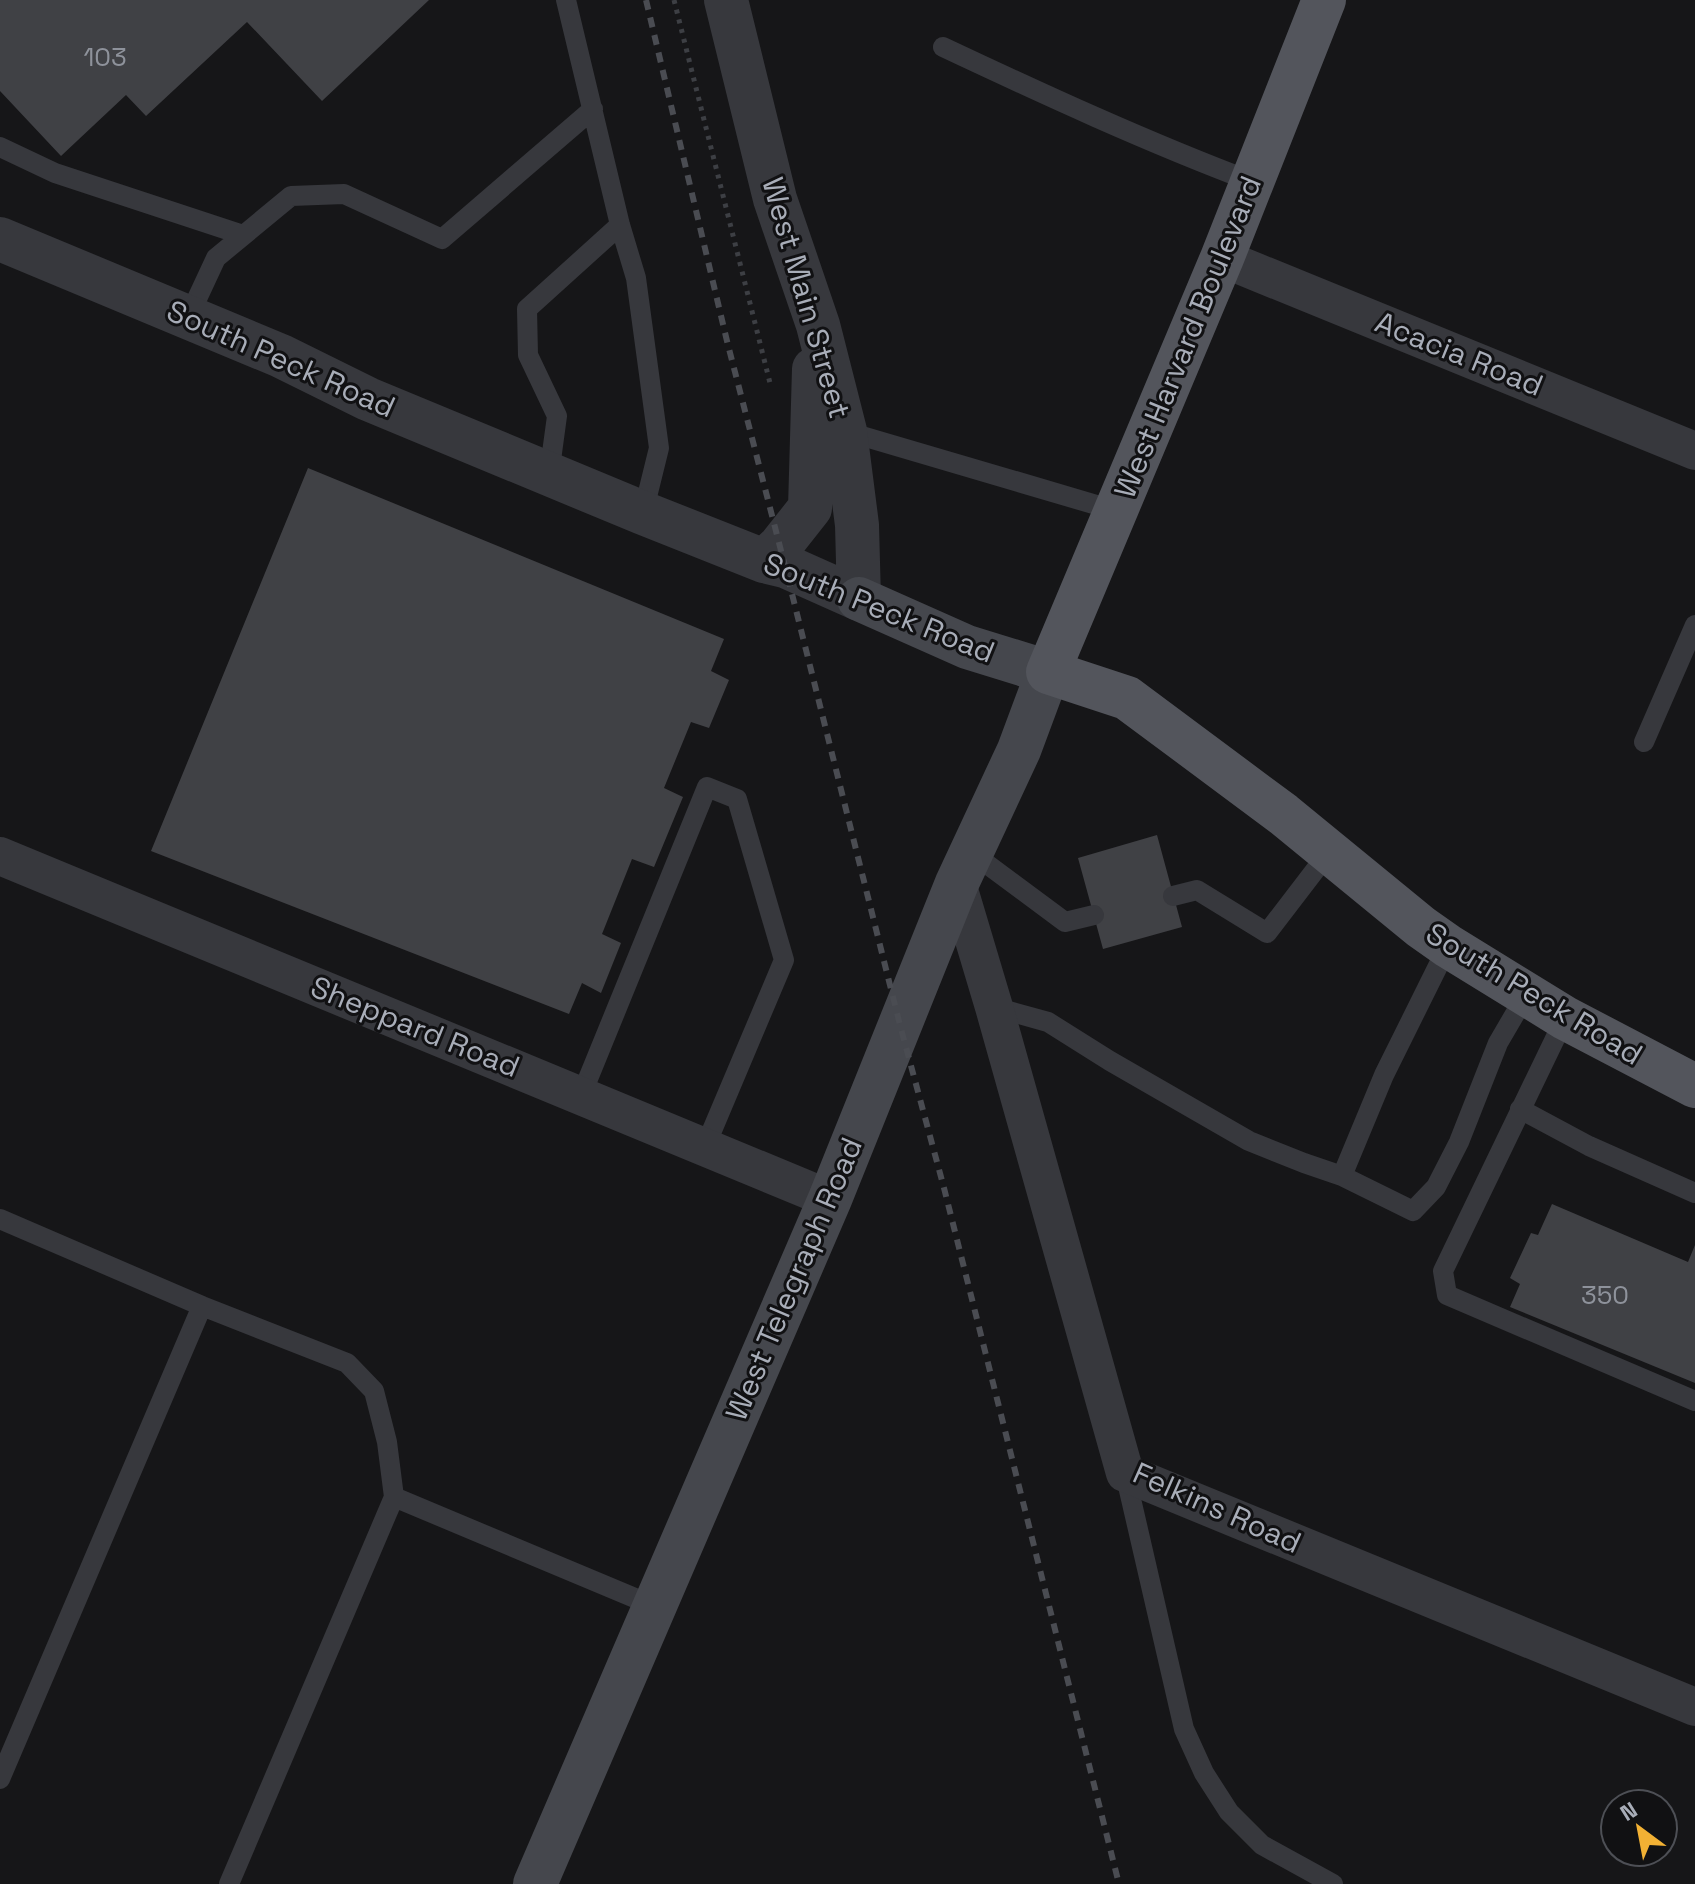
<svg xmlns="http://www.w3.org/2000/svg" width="1695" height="1884" viewBox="0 0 1695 1884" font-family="'Space Grotesk',sans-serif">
<rect width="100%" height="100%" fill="#161618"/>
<path fill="#404145" d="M 0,0 L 429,0 L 322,101 L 247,22 L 146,116 L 126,95 L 61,156 L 0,91 Z
M 308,468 L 724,639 L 711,671 L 729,680 L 709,728 L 691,722 L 664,788 L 683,797 L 654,867 L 632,859 L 602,934 L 621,943 L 601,993 L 582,983 L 569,1014 L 151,851 Z
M 1157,835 L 1182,927 L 1103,949 L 1078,858 Z
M 1552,1204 L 1688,1262 L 1695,1245 L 1695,1383 L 1510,1307 L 1520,1284 L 1510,1278 L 1531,1233 L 1538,1235 Z"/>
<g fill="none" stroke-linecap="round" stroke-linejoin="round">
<path stroke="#3d3f44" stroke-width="5" stroke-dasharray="4 6" stroke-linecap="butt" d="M 674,0 L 771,387"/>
<path stroke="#37383d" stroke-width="20" d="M 566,0 L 620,225 L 636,278 L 659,448 L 643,513
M 943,47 C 1045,95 1147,142 1253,182
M 0,147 L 55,173 L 243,235
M 189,316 L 216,258 L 291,196 L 344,194 L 442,239 L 593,109
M 845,431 L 1117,511
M 549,475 L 557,416 L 528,355 L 527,309 L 620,225
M 1644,742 L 1695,625
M 972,853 L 1065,922 L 1094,915
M 1173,896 L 1197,890 L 1267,933 L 1329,852
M 994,1007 L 1048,1022 L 1110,1061 L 1249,1141 L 1304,1163 L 1342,1176 L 1413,1211 L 1436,1187 L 1459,1142 L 1498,1043 L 1526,995
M 1565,1018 L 1443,1271 L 1447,1295 L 1695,1401
M 581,1096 L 707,787 L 737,799 L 784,960 L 705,1147
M 1520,1109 L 1589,1146 L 1695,1193
M 1342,1176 L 1384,1075 L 1448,946
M 0,1219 L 202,1306 L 0,1779
M 202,1306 L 347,1363 L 374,1391 L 387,1442 L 394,1497 L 229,1884
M 1125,1473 L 1184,1729 L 1204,1773 L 1229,1812 L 1262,1845 L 1333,1884
M 394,1497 L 654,1606"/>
<path stroke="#37383d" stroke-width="38" d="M 1222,258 L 1695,451
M 0,856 L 830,1199
M 957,883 L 994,1007 L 1125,1473 L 1695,1707"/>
<path stroke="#37383d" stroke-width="44" d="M 0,239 L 281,356 L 368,399 L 643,513 L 764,561 L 785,566 L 859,599 L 857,525 L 845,431 L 818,325 L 775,199 L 726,0
M 764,561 L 780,546 L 810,508 L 814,369"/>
<path stroke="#45474d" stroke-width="44" d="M 535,1884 L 830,1199 L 957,883 L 1019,750 L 1048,672 L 967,647 L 859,599"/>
<path stroke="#53555c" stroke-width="44" d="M 1324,0 L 1222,258 L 1048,672 L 1127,698 L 1283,814 L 1421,927 L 1448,946 L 1565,1018 L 1695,1086"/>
<path stroke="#4a4c52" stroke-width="6" stroke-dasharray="10 8" stroke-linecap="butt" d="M 646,0 L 727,341 L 785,566 L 900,1025 L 944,1188 L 1119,1884"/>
</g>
<g text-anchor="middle" stroke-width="6" stroke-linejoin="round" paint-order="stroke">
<g font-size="26" fill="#8e929b">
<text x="105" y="66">103</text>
<text x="1605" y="1304">350</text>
</g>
<g font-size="30" fill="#a8adb8" stroke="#111113">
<text transform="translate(806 298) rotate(74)" y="10">West Main Street</text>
<text transform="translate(1188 337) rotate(-68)" y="10">West Harvard Boulevard</text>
<text transform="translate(1459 354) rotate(22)" y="10">Acacia Road</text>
<text transform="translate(281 359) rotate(24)" y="10">South Peck Road</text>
<text transform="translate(879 608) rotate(22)" y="10">South Peck Road</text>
<text transform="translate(1534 994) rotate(31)" y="10">South Peck Road</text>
<text transform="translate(415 1027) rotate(22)" y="10">Sheppard Road</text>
<text transform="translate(794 1279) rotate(-67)" y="10">West Telegraph Road</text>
<text transform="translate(1217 1508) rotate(24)" y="10">Felkins Road</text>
</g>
</g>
<g transform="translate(1639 1828) rotate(328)"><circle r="38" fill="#111113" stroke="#4d4f55" stroke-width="2"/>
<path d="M0-6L14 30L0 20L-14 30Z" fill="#f2b134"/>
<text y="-12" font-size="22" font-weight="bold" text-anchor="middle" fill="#a8adb8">N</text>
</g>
</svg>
